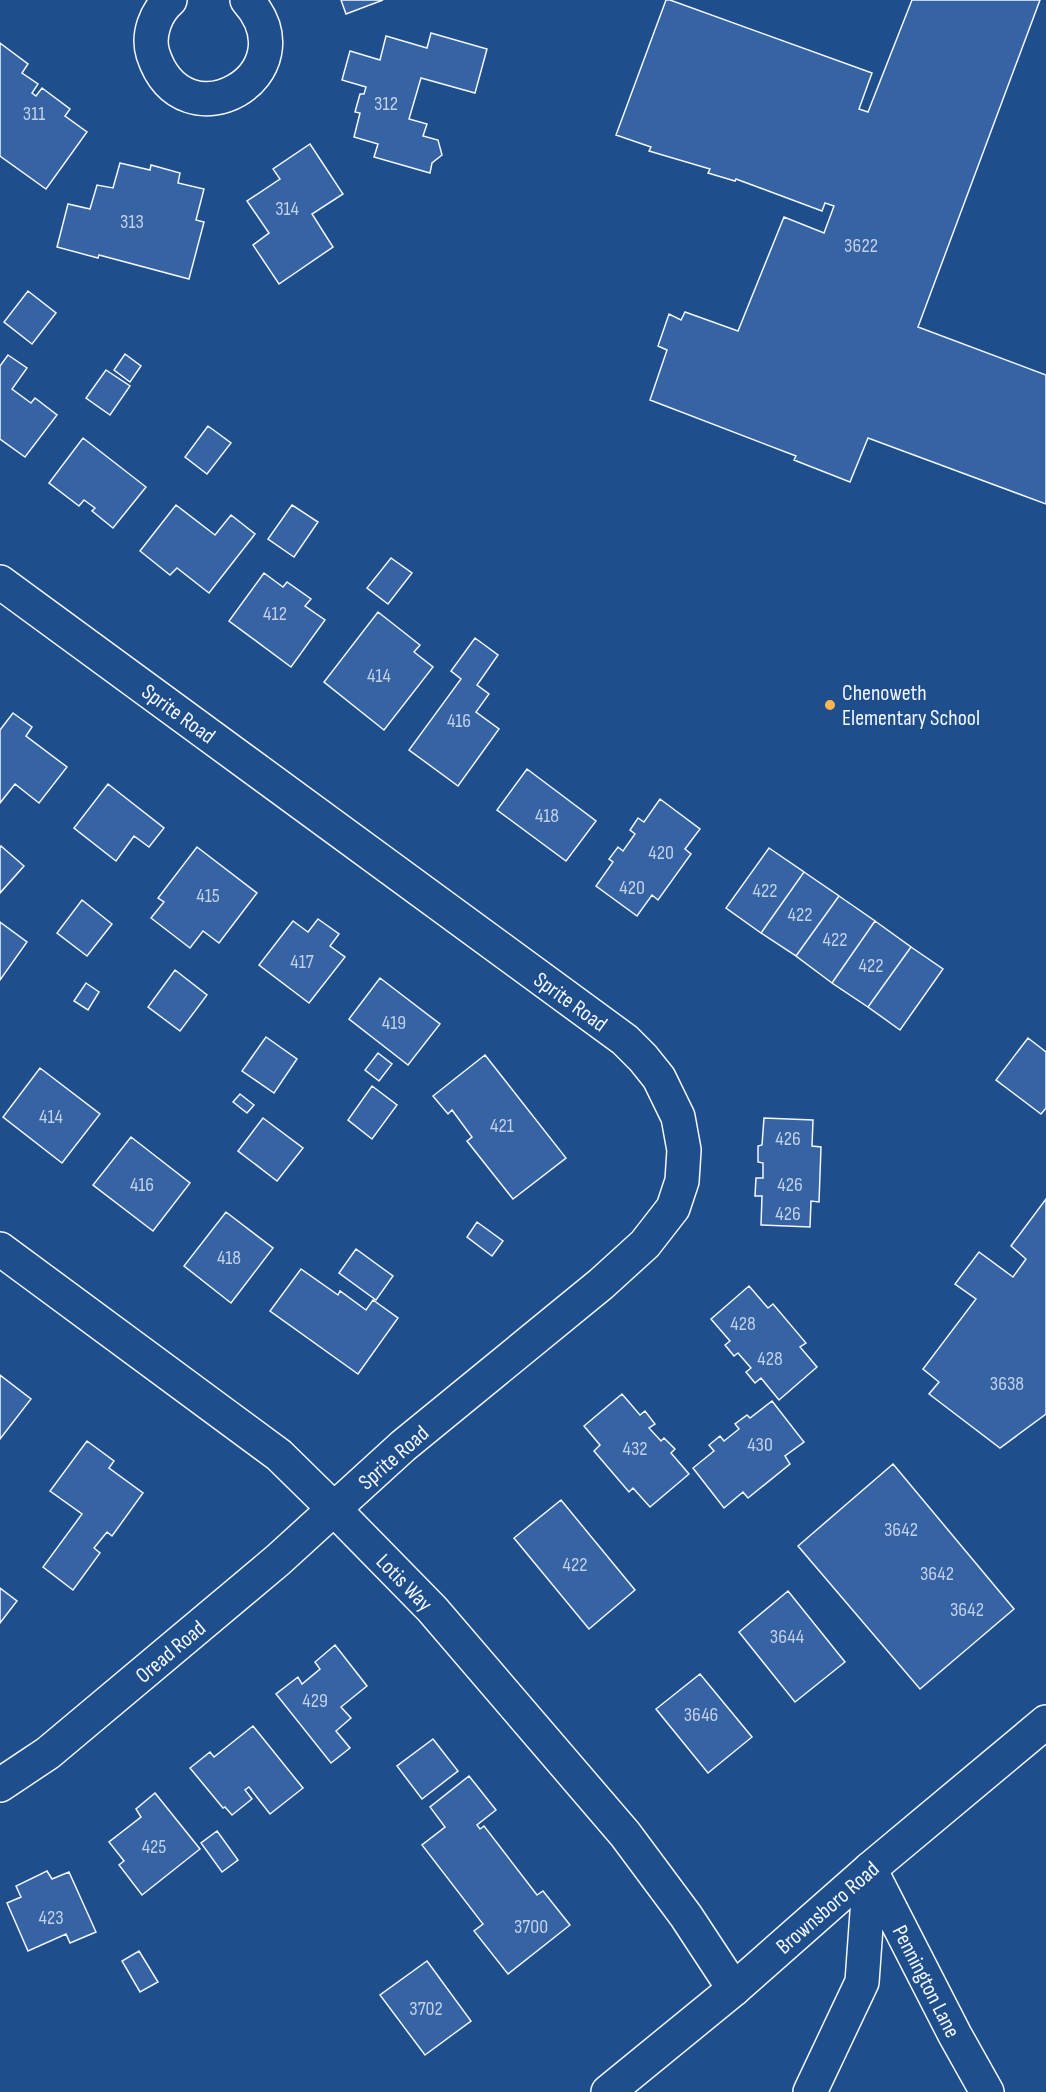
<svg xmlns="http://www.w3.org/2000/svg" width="1046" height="2092" viewBox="0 0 1046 2092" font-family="'Sofia Sans Condensed',sans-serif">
<rect width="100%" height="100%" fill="#1f4e8c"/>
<path fill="#3563a3" stroke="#f2f6ff" stroke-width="1.5" d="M 341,0 L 383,0 L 346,14 Z
M 666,0 L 670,0 L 872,73 L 859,109 L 868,112 L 912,0 L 1040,0 L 918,327 L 1046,375 L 1046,504 L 868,438 L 850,482 L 794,460 L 796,456 L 650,400 L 667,350 L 658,346 L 669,314 L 681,320 L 685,312 L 738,331 L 784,217 L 824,233 L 834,206 L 825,203 L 822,211 L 736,179 L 735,181 L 708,173 L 710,169 L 649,151 L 651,147 L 616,135 Z
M 431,33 L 487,49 L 475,93 L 421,78 L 409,119 L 427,124 L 423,136 L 438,140 L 442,155 L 432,163 L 430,173 L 374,157 L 378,144 L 354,137 L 360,113 L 355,112 L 360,94 L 364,94 L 366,87 L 342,80 L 350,51 L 380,60 L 386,36 L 427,48 Z
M 0,43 L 28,64 L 22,73 L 38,84 L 32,93 L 36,96 L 42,88 L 70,109 L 65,116 L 87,132 L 46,189 L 0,156 Z
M 310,144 L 343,194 L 312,214 L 333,247 L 279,284 L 253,245 L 269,233 L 247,201 L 280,179 L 273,169 Z
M 120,163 L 150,170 L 151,165 L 180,173 L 178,183 L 204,189 L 196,220 L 204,222 L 189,279 L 99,255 L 98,258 L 57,247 L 68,204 L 90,209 L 97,185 L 113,188 Z
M 28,291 L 56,313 L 32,344 L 4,322 Z
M 125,354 L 141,366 L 130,382 L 114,370 Z
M 8,355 L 27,368 L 12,389 L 31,403 L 35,398 L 57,415 L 25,457 L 0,439 L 0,366 Z
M 106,370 L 130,386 L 110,415 L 86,398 Z
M 208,426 L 231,443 L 207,474 L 185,457 Z
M 83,438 L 146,487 L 113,528 L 92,511 L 95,508 L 84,500 L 79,506 L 49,483 Z
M 176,505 L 215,535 L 231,515 L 255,534 L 209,593 L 177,568 L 170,575 L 140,551 Z
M 292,505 L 318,522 L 294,557 L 268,539 Z
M 391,558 L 412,573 L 388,604 L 367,588 Z
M 264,573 L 283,587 L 287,582 L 311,599 L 305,606 L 325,620 L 291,667 L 229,621 Z
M 378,612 L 420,645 L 414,652 L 433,667 L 384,730 L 324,682 Z
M 475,638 L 498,655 L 477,685 L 489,694 L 476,712 L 499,729 L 458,786 L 409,750 L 461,679 L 451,671 Z
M 13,713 L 32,727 L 26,736 L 67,767 L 39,803 L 15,784 L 0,803 L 0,730 Z
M 527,769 L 596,821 L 566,861 L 497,810 Z
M 108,784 L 164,828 L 149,847 L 134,836 L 116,861 L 74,828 Z
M 660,799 L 700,829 L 685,849 L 691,854 L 658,900 L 652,895 L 637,916 L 596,886 L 613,862 L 609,859 L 618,847 L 623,851 L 635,834 L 630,830 L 638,818 L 644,822 Z
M 1,846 L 24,866 L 0,893 L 0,848 Z
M 197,847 L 257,893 L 219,943 L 203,931 L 190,948 L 151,918 L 164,902 L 158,898 Z
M 769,848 L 804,872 L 761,933 L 726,908 Z
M 804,872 L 839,896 L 796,956 L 761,933 Z
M 839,896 L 875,921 L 832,983 L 796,956 Z
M 82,900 L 112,924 L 87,956 L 57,933 Z
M 318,919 L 339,934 L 330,946 L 345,957 L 309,1003 L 259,965 L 293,921 L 308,932 Z
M 875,921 L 911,947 L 868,1007 L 832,983 Z
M 0,922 L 27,942 L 0,980 Z
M 911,947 L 943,969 L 900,1030 L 868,1007 Z
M 175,970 L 207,995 L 180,1031 L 148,1007 Z
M 380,978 L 440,1024 L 408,1065 L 349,1019 Z
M 86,983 L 99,992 L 88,1010 L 74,1001 Z
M 266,1037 L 297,1059 L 274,1093 L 242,1071 Z
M 1028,1038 L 1046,1052 L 1046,1108 L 1041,1114 L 996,1080 Z
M 378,1053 L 392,1064 L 379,1081 L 365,1070 Z
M 485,1055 L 566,1158 L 513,1199 L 467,1141 L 472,1137 L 452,1110 L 448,1114 L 433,1096 Z
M 40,1068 L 100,1114 L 62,1163 L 3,1117 Z
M 372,1086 L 397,1105 L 372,1139 L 348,1120 Z
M 240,1094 L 254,1105 L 247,1113 L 233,1102 Z
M 263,1118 L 303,1148 L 277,1181 L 238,1151 Z
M 764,1118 L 813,1120 L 812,1146 L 821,1147 L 819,1202 L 811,1201 L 810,1227 L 761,1225 L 762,1196 L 755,1196 L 756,1178 L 763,1178 L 763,1163 L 758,1162 L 758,1146 L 762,1145 Z
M 131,1137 L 190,1183 L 153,1231 L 93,1185 Z
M 1046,1199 L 1046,1414 L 1000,1448 L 929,1394 L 939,1382 L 923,1369 L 976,1299 L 955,1284 L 979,1252 L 1013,1277 L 1026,1259 L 1011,1246 Z
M 226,1212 L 273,1248 L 231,1303 L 184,1266 Z
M 477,1222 L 503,1241 L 492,1256 L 467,1237 Z
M 356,1249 L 393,1276 L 376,1300 L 339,1273 Z
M 301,1269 L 338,1295 L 340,1291 L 366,1310 L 373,1300 L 398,1318 L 358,1374 L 270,1311 Z
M 749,1286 L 768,1308 L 773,1304 L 806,1343 L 800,1347 L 817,1367 L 779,1400 L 761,1378 L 755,1383 L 746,1372 L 751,1368 L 738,1353 L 734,1356 L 725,1345 L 730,1341 L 711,1319 Z
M 0,1375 L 31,1399 L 0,1439 Z
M 622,1394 L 640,1415 L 645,1411 L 655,1424 L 649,1428 L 661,1441 L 664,1438 L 675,1449 L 671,1453 L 689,1474 L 650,1507 L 633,1488 L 629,1492 L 594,1451 L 600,1445 L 584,1426 Z
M 772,1401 L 804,1442 L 785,1456 L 790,1464 L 748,1498 L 743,1492 L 724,1508 L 693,1468 L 714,1451 L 709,1445 L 720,1436 L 724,1441 L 739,1429 L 735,1424 L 747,1415 L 750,1418 Z
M 87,1441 L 114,1461 L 109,1468 L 143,1493 L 112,1536 L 107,1532 L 94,1548 L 100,1553 L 73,1590 L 43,1567 L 82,1514 L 50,1491 Z
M 893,1464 L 1014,1609 L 920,1689 L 798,1546 Z
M 561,1500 L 635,1590 L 589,1629 L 514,1538 Z
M 0,1588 L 17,1601 L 0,1623 Z
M 788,1591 L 845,1662 L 795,1702 L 739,1632 Z
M 335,1645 L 367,1686 L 341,1707 L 351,1718 L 336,1731 L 350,1748 L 331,1763 L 276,1694 L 298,1677 L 302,1684 L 320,1669 L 315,1662 Z
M 700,1674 L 752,1737 L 708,1773 L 656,1709 Z
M 253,1726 L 303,1788 L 270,1814 L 249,1787 L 245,1790 L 252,1799 L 232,1815 L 225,1807 L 223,1808 L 190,1768 L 210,1752 L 214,1757 Z
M 433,1739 L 458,1771 L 422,1799 L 397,1766 Z
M 469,1776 L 496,1810 L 477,1825 L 480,1829 L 484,1826 L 537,1895 L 543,1891 L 570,1925 L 508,1974 L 474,1931 L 483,1924 L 422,1845 L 445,1827 L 430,1807 Z
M 155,1793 L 200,1849 L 142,1895 L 119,1865 L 124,1861 L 109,1842 L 141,1817 L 136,1809 Z
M 217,1831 L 238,1860 L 222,1872 L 201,1843 Z
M 47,1871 L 52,1879 L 69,1872 L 96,1932 L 70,1943 L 66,1934 L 28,1951 L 7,1903 L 21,1897 L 16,1886 Z
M 139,1951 L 158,1982 L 140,1992 L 122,1961 Z
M 427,1961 L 471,2021 L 425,2055 L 380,1995 Z"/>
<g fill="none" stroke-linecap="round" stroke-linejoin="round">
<g stroke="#f2f6ff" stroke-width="36">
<path id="street" d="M 170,0 C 156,12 147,35 153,54 C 184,149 313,74 247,0
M 0,582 L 625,1040 L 643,1058 L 659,1078 L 678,1117 L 684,1150 L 682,1181 L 673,1208 L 645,1244 L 601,1284 L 403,1446 L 278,1560 L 48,1753 L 0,1785
M 0,1249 L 279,1455 L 334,1509 L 432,1609 L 625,1834 L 686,1916 L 734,1989
M 870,1869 L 955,2035 L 987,2092
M 810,2092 L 862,1982 L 870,1871"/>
</g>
<g stroke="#f2f6ff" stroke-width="36">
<path id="primary" d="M 608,2092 L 734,1989 L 870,1869 L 1046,1722"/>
</g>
<use href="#street" stroke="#1f4e8c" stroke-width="33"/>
<use href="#primary" stroke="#1f4e8c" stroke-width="33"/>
</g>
<circle fill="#ffb74d" stroke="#1f4e8c" stroke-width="2" cx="830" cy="705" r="6"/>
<g text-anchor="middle" stroke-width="4.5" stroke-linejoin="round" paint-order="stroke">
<g font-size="20" fill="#c3d1e8">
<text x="386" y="110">312</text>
<text x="34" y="120">311</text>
<text x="287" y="215">314</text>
<text x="132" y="228">313</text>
<text x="861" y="252">3622</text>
<text x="275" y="620">412</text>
<text x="379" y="682">414</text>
<text x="459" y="727">416</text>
<text x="547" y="822">418</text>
<text x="661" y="859">420</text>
<text x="632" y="894">420</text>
<text x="765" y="897">422</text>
<text x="208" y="902">415</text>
<text x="800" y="921">422</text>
<text x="835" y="946">422</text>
<text x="302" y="968">417</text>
<text x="871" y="972">422</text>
<text x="394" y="1029">419</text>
<text x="51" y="1123">414</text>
<text x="502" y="1132">421</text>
<text x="788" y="1145">426</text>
<text x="142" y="1191">416</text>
<text x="790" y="1191">426</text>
<text x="788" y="1220">426</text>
<text x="229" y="1264">418</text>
<text x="743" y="1330">428</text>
<text x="770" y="1365">428</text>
<text x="1007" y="1390">3638</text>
<text x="760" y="1451">430</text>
<text x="635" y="1455">432</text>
<text x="901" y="1536">3642</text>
<text x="575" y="1571">422</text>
<text x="937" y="1580">3642</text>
<text x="967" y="1616">3642</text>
<text x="787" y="1643">3644</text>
<text x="315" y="1707">429</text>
<text x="701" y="1721">3646</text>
<text x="154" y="1853">425</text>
<text x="51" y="1924">423</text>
<text x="531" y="1933">3700</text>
<text x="426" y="2015">3702</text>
</g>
<g font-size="22" fill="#f2f6ff" stroke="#1f4e8c" text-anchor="start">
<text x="842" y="700">Chenoweth<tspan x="842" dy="25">Elementary School</tspan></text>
</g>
<g font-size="22" fill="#f2f6ff" stroke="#1f4e8c">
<text transform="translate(179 713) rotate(36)" y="8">Sprite Road</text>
<text transform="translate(571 1001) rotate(36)" y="8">Sprite Road</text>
<text transform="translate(393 1457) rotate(-41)" y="8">Sprite Road</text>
<text transform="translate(405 1582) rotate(46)" y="8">Lotis Way</text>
<text transform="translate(170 1651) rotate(-40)" y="8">Oread Road</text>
<text transform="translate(827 1907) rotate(-41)" y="8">Brownsboro Road</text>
<text transform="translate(927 1981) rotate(63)" y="8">Pennington Lane</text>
</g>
</g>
</svg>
